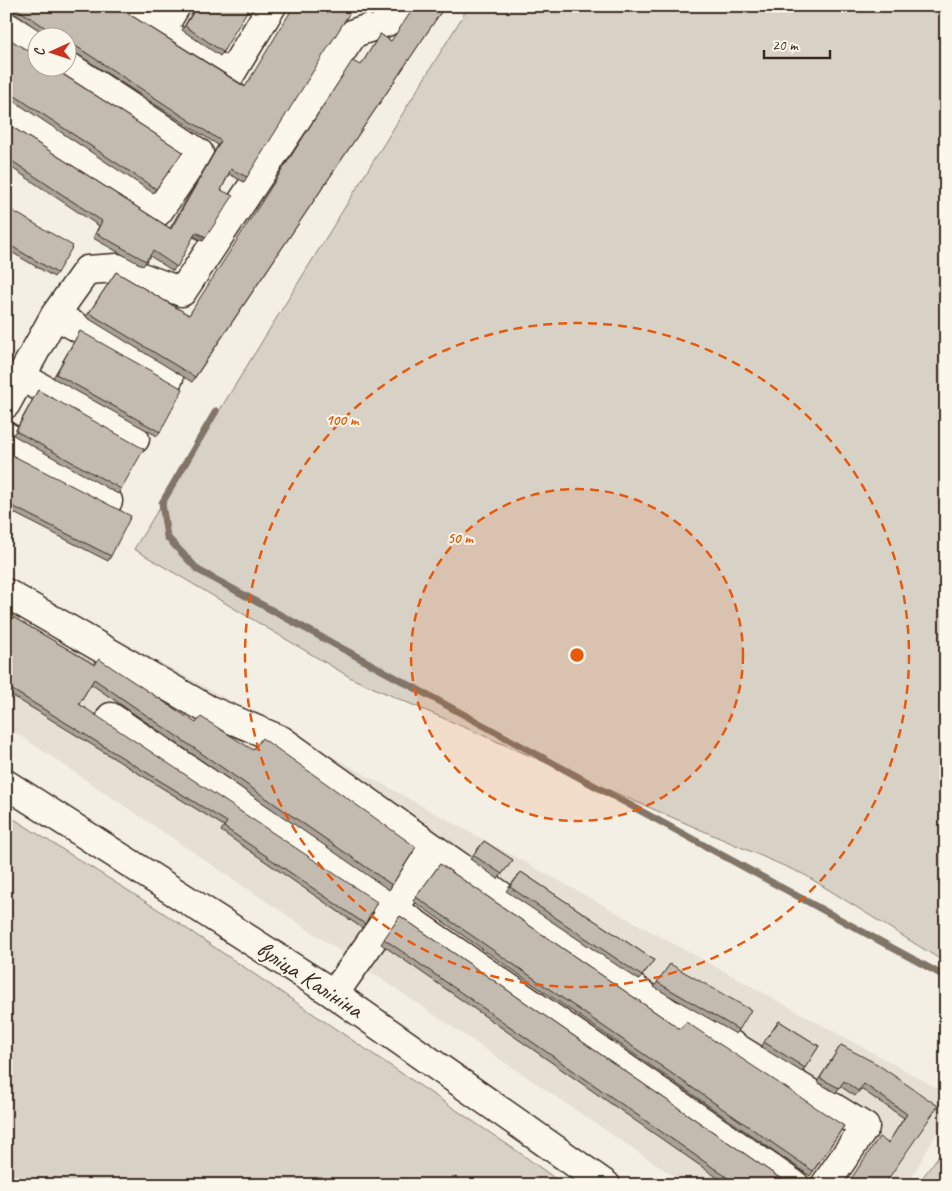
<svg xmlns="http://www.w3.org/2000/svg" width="952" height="1191" viewBox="0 0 952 1191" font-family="Caveat,sans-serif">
<rect width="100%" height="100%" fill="#f3efe4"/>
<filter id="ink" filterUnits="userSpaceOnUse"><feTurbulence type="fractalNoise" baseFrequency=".02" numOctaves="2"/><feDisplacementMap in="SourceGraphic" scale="10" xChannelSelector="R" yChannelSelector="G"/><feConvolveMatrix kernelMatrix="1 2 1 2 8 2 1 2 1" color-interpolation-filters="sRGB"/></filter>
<g filter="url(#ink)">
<path fill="#e5dfd4" d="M 6,578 L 946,1093 L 946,1117 L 907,1185 L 687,1185 L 6,726 Z"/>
<path fill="#d8d1c6" stroke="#8a7e72" d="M 469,6 L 946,6 L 946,963 L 805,875 L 353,679 L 134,549 Z
M 6,814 L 159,910 L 520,1153 L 564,1185 L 6,1185 Z
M 946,1146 L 946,1185 L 917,1185 Z"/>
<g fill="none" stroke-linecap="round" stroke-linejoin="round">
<path stroke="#817468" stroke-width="7" d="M 216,411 L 162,503 L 167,537 L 198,570 L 946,977
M 940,1185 L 946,1172"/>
<g stroke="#3b2a1e" stroke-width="31">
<path id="minor" d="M 123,6 L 230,75 L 272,6
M 6,26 L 38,46
M 161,31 L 176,6
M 6,112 L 158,212 L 199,153 L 68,66
M 55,315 L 169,378
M 20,376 L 135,439
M 6,404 L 55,315 L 87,270 L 117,268 L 182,292 L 354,33 L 387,22 L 398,6
M 6,436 L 108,501
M 6,593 L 207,709 L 281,740 L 433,848 L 394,909 L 111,717
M 433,848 L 670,1014 L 698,1024 L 865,1127 L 825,1185
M 334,994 L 394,909 L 795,1185"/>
</g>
<g stroke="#3b2a1e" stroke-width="31">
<path id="major" d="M 6,784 L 334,994 L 606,1185"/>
</g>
<use href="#minor" stroke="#fbf7ec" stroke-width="28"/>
<use href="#major" stroke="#fbf7ec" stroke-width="28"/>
</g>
<path fill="#a8a197" stroke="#3b2a1e" d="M 6,6 L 116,6 L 245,86 L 247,177 L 244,182 L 229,174 L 221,190 L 203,241 L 193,237 L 173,271 L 150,256 L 143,266 L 93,238 L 99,226 L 6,164 L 6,123 L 170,228 L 218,145 L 68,48 L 68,38 L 51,38 L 6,8 Z
M 146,6 L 159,6 L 155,12 Z
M 196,6 L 223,52 L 220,56 L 182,30 Z
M 358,6 L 378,6 L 372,16 Z
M 445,6 L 192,382 L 86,317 L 116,272 L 189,315 L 361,65 L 380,34 L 391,41 Z
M 6,37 L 183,152 L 153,193 L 6,96 Z
M 6,207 L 57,273 L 54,277 L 6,249 Z
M 80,331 L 160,432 L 157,436 L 53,378 Z
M 38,390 L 121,489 L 118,494 L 13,435 Z
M 6,452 L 111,556 L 108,561 L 6,509 Z
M 6,613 L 95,665 L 99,659 L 392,885 L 389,890 L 91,684 L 79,704 L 365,924 L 362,928 L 221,831 L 224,826 L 6,692 Z
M 484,841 L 513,860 L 498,879 L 470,859 Z
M 440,864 L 680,1029 L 844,1126 L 810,1176 L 413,901 Z
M 521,872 L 654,960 L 639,980 L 506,891 Z
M 400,916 L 790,1185 L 728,1185 L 381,944 Z
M 670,964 L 739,1030 L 736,1034 L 654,987 Z
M 779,1021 L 819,1046 L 802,1072 L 761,1047 Z
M 841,1045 L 938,1106 L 888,1143 L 904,1118 L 861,1089 L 855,1096 L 840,1086 L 836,1093 L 817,1082 Z"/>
<path fill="#88837b" stroke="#3b2a1e" d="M 196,232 L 206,237 L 203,241 L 192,236 Z"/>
<path fill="#c3bbb0" stroke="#3b2a1e" d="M 13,6 L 116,6 L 245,87 L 294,6 L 354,6 L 247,177 L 231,169 L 221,190 L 233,196 L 206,237 L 196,232 L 177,267 L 153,251 L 146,261 L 96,233 L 102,221 L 6,157 L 6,123 L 171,229 L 221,141 L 68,41 L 68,38 L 61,38 Z
M 197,6 L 250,6 L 223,52 L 185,26 Z
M 367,6 L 378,6 L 375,11 Z
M 415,6 L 445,6 L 195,377 L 89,313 L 116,272 L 189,315 L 352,61 L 361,65 L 380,34 L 391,41 Z
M 6,37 L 38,57 L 38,68 L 53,68 L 183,152 L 156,189 L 6,90 Z
M 6,207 L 73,246 L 57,273 L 6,243 Z
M 80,331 L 183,389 L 160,432 L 56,374 Z
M 38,390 L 144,449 L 121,489 L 16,431 Z
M 6,452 L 131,516 L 111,556 L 6,503 Z
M 6,613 L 95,665 L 99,659 L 196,723 L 201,717 L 253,750 L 262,738 L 416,847 L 392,885 L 94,679 L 79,704 L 377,902 L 365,924 L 224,827 L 227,822 L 6,686 Z
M 484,841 L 513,860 L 502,874 L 473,855 Z
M 440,864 L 680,1029 L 686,1022 L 844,1126 L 813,1171 L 416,897 Z
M 521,872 L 654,960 L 642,976 L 510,887 Z
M 400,916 L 790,1185 L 738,1185 L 384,939 Z
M 670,964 L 751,1010 L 739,1030 L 657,982 Z
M 779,1021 L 819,1046 L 805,1068 L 764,1042 Z
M 841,1045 L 877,1064 L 938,1106 L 884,1185 L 847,1185 L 879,1137 L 888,1143 L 907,1114 L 864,1084 L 858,1091 L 844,1081 L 839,1088 L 820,1078 Z"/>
</g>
<circle cx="577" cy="655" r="166" fill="#e8590c" fill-opacity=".12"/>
<g fill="none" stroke="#e8590c" stroke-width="2.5" stroke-dasharray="9 6">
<circle cx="577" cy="655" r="166"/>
<circle cx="577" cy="655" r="332"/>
</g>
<g text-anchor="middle" stroke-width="4" stroke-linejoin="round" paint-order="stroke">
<g font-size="24" fill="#3b2a1e" stroke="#fbf7ec">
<text transform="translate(310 979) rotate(33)" y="8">вуліца Калініна</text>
</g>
</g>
<circle cx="577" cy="655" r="8" fill="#e8590c" stroke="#fbf7ec" stroke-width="2.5"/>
<g font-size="15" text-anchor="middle" font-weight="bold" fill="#e8590c" stroke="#fbf7ec" stroke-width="4" stroke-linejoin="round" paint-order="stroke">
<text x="342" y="425">100 m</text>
<text x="460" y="543">50 m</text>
</g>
<rect width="952" height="1191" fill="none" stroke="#fbf7ec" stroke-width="25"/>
<rect x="12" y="12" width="927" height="1166" fill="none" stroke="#3b2a1e" stroke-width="2" filter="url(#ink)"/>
<g transform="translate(52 52) rotate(267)"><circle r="24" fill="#fbf7ec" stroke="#aea59a"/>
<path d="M0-4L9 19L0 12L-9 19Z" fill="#c8321e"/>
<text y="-8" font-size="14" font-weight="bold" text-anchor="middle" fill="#3b2a1e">С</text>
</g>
<path d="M764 50v8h66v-8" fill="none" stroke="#3b2a1e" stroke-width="2.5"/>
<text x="772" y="50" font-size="15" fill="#3b2a1e" stroke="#fbf7ec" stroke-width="4" paint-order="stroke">20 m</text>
</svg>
